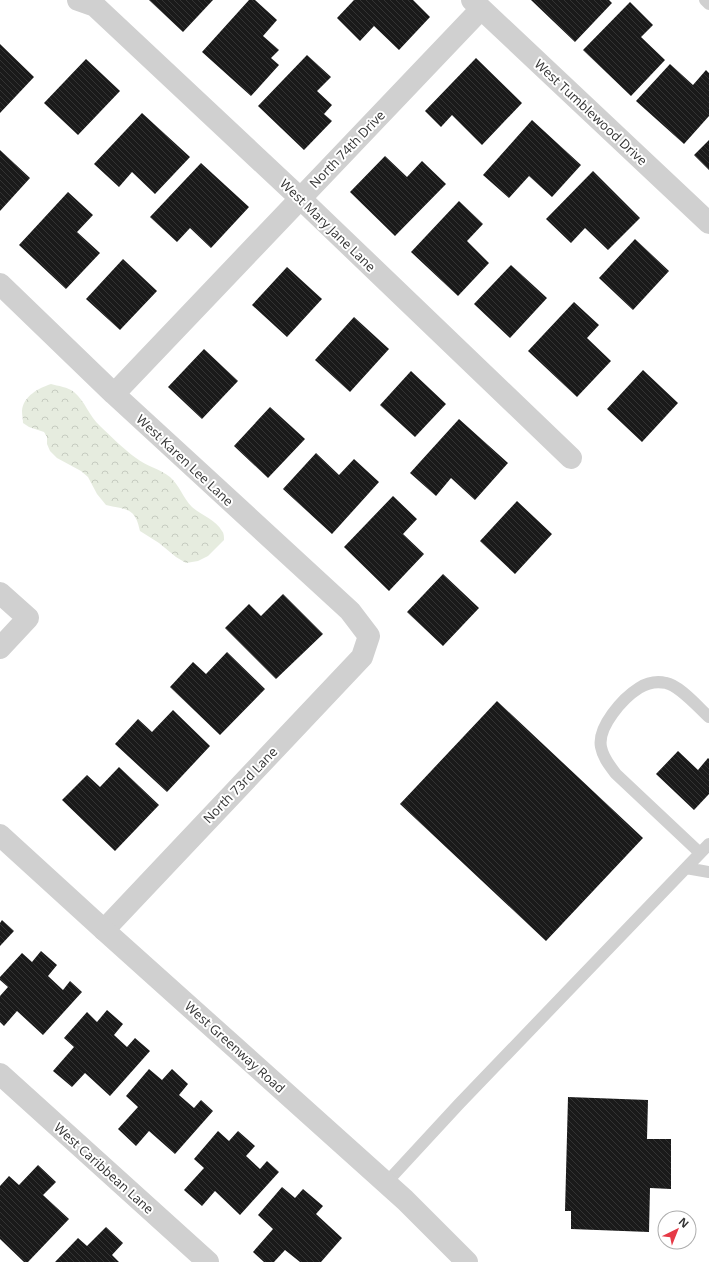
<svg xmlns="http://www.w3.org/2000/svg" width="709" height="1262" viewBox="0 0 709 1262" font-family="'Open Sans',sans-serif">
<defs>
<pattern id="forest-crowns" width="20" height="18" patternUnits="userSpaceOnUse"><rect width="20" height="18" fill="#e6ecdf"/><path d="M2 6a3 3 0 1 1 6 0M12 15a3 3 0 1 1 6 0" fill="none" stroke="#c6cbc0"/></pattern>
<pattern id="building-back-hatch" width="6" height="6" patternUnits="userSpaceOnUse"><rect width="6" height="6" fill="#1a1a1a"/><path d="M-1 5l2 2M0 0l6 6M5-1l2 2" fill="none" stroke="#333"/></pattern>
</defs>
<rect width="100%" height="100%" fill="#fff"/>
<path fill="url(#forest-crowns)" d="M 51,384 C 58,386 68,387 74,392 C 85,401 89,416 100,426 C 111,436 123,449 136,458 C 146,466 160,469 170,477 C 180,486 183,498 192,507 C 201,515 216,520 222,531 C 224,533 224,537 224,540 L 208,556 L 198,561 L 186,563 L 176,557 L 159,543 L 140,531 C 135,507 127,510 106,505 L 97,494 L 88,477 L 81,471 L 57,458 L 50,451 L 47,444 L 47,437 L 44,432 L 29,427 L 23,423 C 23,419 22,415 22,411 C 23,396 39,388 51,384 Z"/>
<path fill="url(#building-back-hatch)" d="M 149,0 L 213,0 L 183,32 Z
M 249,0 L 255,0 L 277,20 L 263,36 L 279,50 L 271,58 L 279,65 L 251,96 L 202,52 Z
M 354,0 L 413,0 L 430,17 L 399,50 L 374,26 L 360,41 L 337,18 Z
M 531,0 L 609,0 L 612,3 L 575,42 Z
M 630,2 L 653,25 L 641,37 L 665,60 L 631,96 L 583,50 Z
M 0,44 L 34,77 L 0,113 Z
M 307,55 L 331,77 L 317,91 L 332,105 L 324,114 L 332,121 L 304,150 L 258,106 Z
M 476,58 L 522,103 L 482,145 L 452,115 L 441,127 L 425,111 Z
M 86,59 L 120,91 L 78,135 L 44,103 Z
M 670,64 L 693,85 L 706,70 L 709,73 L 709,116 L 684,144 L 636,101 Z
M 142,113 L 190,157 L 155,194 L 132,172 L 119,187 L 94,164 Z
M 532,120 L 581,165 L 552,197 L 529,176 L 509,198 L 483,175 Z
M 709,140 L 709,170 L 694,155 Z
M 0,150 L 30,178 L 0,211 Z
M 385,156 L 407,177 L 422,161 L 446,184 L 395,236 L 350,192 Z
M 201,163 L 249,207 L 211,248 L 190,228 L 177,242 L 150,217 Z
M 593,171 L 640,218 L 608,250 L 585,228 L 571,243 L 546,219 Z
M 68,192 L 93,215 L 77,232 L 100,253 L 66,289 L 19,245 Z
M 459,201 L 483,224 L 467,241 L 489,263 L 458,296 L 411,252 Z
M 635,239 L 669,271 L 633,310 L 599,278 Z
M 123,259 L 157,291 L 120,330 L 86,299 Z
M 511,265 L 547,298 L 510,338 L 474,304 Z
M 287,267 L 322,299 L 287,337 L 252,305 Z
M 574,302 L 599,325 L 587,338 L 611,361 L 577,397 L 528,351 Z
M 354,317 L 389,349 L 350,392 L 315,360 Z
M 204,349 L 238,381 L 202,419 L 168,387 Z
M 643,370 L 678,403 L 642,442 L 607,409 Z
M 411,371 L 446,404 L 415,437 L 380,405 Z
M 270,407 L 305,439 L 268,478 L 234,446 Z
M 459,419 L 508,463 L 475,500 L 451,478 L 436,496 L 410,473 Z
M 316,453 L 339,475 L 354,459 L 379,482 L 332,534 L 283,489 Z
M 393,496 L 417,519 L 403,534 L 424,554 L 389,591 L 344,547 Z
M 517,501 L 552,534 L 515,574 L 480,541 Z
M 443,574 L 479,608 L 443,646 L 407,612 Z
M 283,594 L 323,634 L 276,679 L 225,628 L 249,604 L 261,616 Z
M 227,652 L 265,689 L 220,735 L 170,687 L 193,662 L 206,674 Z
M 497,701 L 643,838 L 546,941 L 400,804 Z
M 173,710 L 210,746 L 167,792 L 115,744 L 138,719 L 152,732 Z
M 678,751 L 698,770 L 708,758 L 709,759 L 709,794 L 694,810 L 656,774 Z
M 119,767 L 159,805 L 115,851 L 62,800 L 87,775 L 100,787 Z
M 2,920 L 14,931 L 0,946 L 0,923 Z
M 41,951 L 57,965 L 48,976 L 63,990 L 70,981 L 82,992 L 43,1035 L 17,1011 L 4,1026 L 0,1022 L 0,996 L 8,987 L 0,980 L 0,977 L 22,953 L 32,962 Z
M 107,1010 L 123,1024 L 114,1035 L 127,1047 L 135,1038 L 150,1051 L 110,1096 L 85,1073 L 72,1087 L 53,1071 L 74,1047 L 64,1038 L 87,1012 L 97,1022 Z
M 149,1069 L 162,1080 L 172,1069 L 188,1084 L 179,1095 L 194,1108 L 201,1100 L 213,1111 L 175,1154 L 149,1131 L 136,1146 L 118,1129 L 138,1107 L 126,1096 Z
M 568,1097 L 648,1100 L 647,1139 L 671,1139 L 671,1189 L 650,1188 L 649,1232 L 571,1229 L 571,1211 L 565,1211 Z
M 218,1131 L 229,1141 L 238,1131 L 255,1146 L 246,1156 L 260,1169 L 267,1161 L 279,1172 L 240,1215 L 215,1191 L 202,1206 L 184,1190 L 204,1168 L 194,1159 Z
M 38,1165 L 56,1182 L 43,1195 L 69,1219 L 28,1262 L 24,1262 L 0,1239 L 0,1186 L 9,1176 L 19,1185 Z
M 282,1187 L 295,1198 L 303,1189 L 323,1206 L 316,1214 L 342,1238 L 321,1262 L 300,1262 L 285,1250 L 274,1262 L 264,1262 L 253,1252 L 273,1229 L 258,1215 Z
M 106,1227 L 123,1243 L 112,1255 L 119,1262 L 55,1262 L 78,1238 L 87,1246 Z"/>
<g fill="none" stroke-linecap="round" stroke-linejoin="round">
<path stroke="#d0d0d0" stroke-width="12" d="M 705,0 L 709,4
M 700,853 L 616,774 C 610,766 603,758 601,747 C 597,727 623,698 639,688 C 647,683 657,681 666,683 C 679,685 699,708 709,717
M 686,868 L 709,872
M 386,1183 L 459,1104 L 709,844"/>
<path stroke="#d0d0d0" stroke-width="22" d="M 78,0 L 95,6 L 301,199 L 571,458
M 472,0 L 709,223
M 0,284 L 114,394 L 350,611 L 369,636 L 362,657 L 104,930
M 114,394 L 481,9
M 0,593 L 28,618 L 0,648
M 0,1074 L 208,1262"/>
<path stroke="#d0d0d0" stroke-width="22" d="M 0,835 L 104,930 L 405,1200 L 467,1262"/>
</g>
<g text-anchor="middle" stroke-width="4" stroke-linejoin="round" paint-order="stroke">
<g font-size="13" fill="#333" stroke="#fff">
<text transform="translate(591 112) rotate(43)" y="5">West Tumblewood Drive</text>
<text transform="translate(347 149) rotate(-46)" y="5">North 74th Drive</text>
<text transform="translate(328 225) rotate(44)" y="5">West Mary Jane Lane</text>
<text transform="translate(185 460) rotate(43)" y="5">West Karen Lee Lane</text>
<text transform="translate(240 785) rotate(-46)" y="5">North 73rd Lane</text>
<text transform="translate(235 1047) rotate(42)" y="5">West Greenway Road</text>
<text transform="translate(104 1168) rotate(42)" y="5">West Caribbean Lane</text>
</g>
</g>
<g transform="translate(677 1230) rotate(43)"><circle r="19" fill="#ffffff" stroke="#adadad"/>
<path d="M0-3L7 15L0 10L-7 15Z" fill="#e63946"/>
<text y="-6" font-size="11" font-weight="bold" text-anchor="middle" fill="#333333">N</text>
</g>
</svg>
